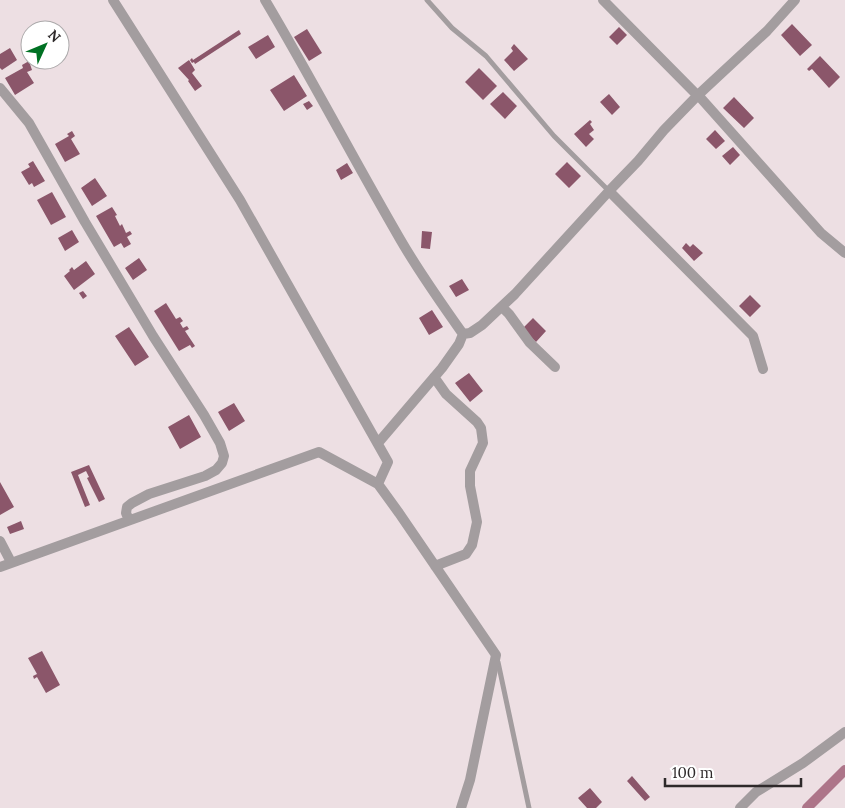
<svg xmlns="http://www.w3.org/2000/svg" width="845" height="808" viewBox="0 0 845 808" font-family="Lora,serif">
<rect width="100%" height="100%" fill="#eddfe3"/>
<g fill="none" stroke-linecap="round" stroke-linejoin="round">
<path stroke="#ad7589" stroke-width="10" d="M 807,808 L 845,770"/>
</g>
<path fill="#8b566a" d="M 792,24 L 812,45 L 800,56 L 781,35 Z
M 619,27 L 627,35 L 617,45 L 609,37 Z
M 307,29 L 322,53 L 309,61 L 294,37 Z
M 239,30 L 241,34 L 195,64 L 194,62 L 192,63 L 190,60 L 192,58 L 193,60 Z
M 268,35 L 275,47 L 256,59 L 248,47 Z
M 514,44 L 528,59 L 514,71 L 504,60 L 513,51 L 511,48 Z
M 10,48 L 17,60 L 2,70 L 0,68 L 0,54 Z
M 820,56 L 840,77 L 829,88 L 812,69 L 809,71 L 807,69 Z
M 189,60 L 195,70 L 192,73 L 202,86 L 195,91 L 188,81 L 189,80 L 178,68 Z
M 29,61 L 32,70 L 27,72 L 34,83 L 15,95 L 5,78 L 23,68 L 22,65 Z
M 479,68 L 497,86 L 483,100 L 465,82 Z
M 294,75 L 307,96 L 284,111 L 270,90 Z
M 503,92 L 517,106 L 505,119 L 490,104 Z
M 609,94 L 620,107 L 612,115 L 600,102 Z
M 734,97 L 754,118 L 744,128 L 723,108 Z
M 309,101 L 313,106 L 307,110 L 303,104 Z
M 590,120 L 592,122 L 590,124 L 594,130 L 589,134 L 594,139 L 586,147 L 574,134 Z
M 715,130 L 725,141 L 716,149 L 706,139 Z
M 72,131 L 75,136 L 71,139 L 80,154 L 65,162 L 55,144 L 69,136 L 67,134 Z
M 733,147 L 740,155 L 730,165 L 722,156 Z
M 33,161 L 45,181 L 34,187 L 32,183 L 29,185 L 21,172 L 30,167 L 28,164 Z
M 567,162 L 581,176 L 569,188 L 555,174 Z
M 347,163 L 353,173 L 341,180 L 336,170 Z
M 95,178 L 107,196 L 92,206 L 81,188 Z
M 52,192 L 66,217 L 51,225 L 37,200 Z
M 112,207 L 117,215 L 115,216 L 120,226 L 122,224 L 126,233 L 130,231 L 132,234 L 127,237 L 131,244 L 124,248 L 121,243 L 114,247 L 96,216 Z
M 72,230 L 79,242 L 65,251 L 58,238 Z
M 422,231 L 432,232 L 430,249 L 421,248 Z
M 686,243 L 690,247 L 693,244 L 703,253 L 694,261 L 682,248 Z
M 139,258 L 147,270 L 133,280 L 125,268 Z
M 86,261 L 95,274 L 74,290 L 64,276 L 70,271 L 69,270 L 72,267 L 74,270 Z
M 462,279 L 469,290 L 456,297 L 449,286 Z
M 83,291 L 87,296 L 83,299 L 79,293 Z
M 750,295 L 761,306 L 750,317 L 739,306 Z
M 166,303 L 176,319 L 180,317 L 183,321 L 180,323 L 183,328 L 187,326 L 189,329 L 185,331 L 195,346 L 192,348 L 190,345 L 179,351 L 154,311 Z
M 432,310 L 443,327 L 429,335 L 419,318 Z
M 533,318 L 546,331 L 536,342 L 522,329 Z
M 129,327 L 149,357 L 135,366 L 115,336 Z
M 469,373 L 483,391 L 470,402 L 455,383 Z
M 234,403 L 245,421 L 229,431 L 218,412 Z
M 189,415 L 201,437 L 180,449 L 168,427 Z
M 89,465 L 105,499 L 99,502 L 87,478 L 89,477 L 86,471 L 78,475 L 90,505 L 85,507 L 71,472 Z
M 0,482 L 14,507 L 0,515 Z
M 21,521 L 24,529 L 10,534 L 7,527 Z
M 42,651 L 60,685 L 46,693 L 37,677 L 34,679 L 33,676 L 37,674 L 28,658 Z
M 632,776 L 650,797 L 645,801 L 627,781 Z
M 590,788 L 602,802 L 596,808 L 587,808 L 578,798 Z"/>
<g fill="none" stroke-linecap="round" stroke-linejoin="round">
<path stroke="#a39d9f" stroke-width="5" d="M 427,0 L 452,28 L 486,56 L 554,136 L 609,191
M 498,662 L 529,808"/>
<path stroke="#a39d9f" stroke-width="10" d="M 113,0 L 240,200 L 388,462 L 378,484
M 265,0 C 312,79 354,160 400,239 C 419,272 441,303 463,334
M 603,0 L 699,97
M 0,88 L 29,123 L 85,222 L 153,336 L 204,415 L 220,443 L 224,456 L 222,463 L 216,470 L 205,476 L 149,494 L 132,503 L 127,507 L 126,513 L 129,520
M 698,95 L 821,233 L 845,253
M 609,191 L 753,336 L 763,369
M 502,307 L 509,314 L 530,343 L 555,367
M 434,377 L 446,394 L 477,422 L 481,428 L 483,443 L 470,471 L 470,486 L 477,522 L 472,545 L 466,554 L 435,566
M 378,443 L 442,368 L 459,344 L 463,334 L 470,333 L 482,325 L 515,294 L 610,190 L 638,161 L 664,130 L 698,95 L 767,31 L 795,0
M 0,541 L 11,562
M 0,567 L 319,452 L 378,484 L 399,513 L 496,655 L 470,780 L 461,808
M 740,808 L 756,792 L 803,763 L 845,732"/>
</g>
<g transform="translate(45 45) rotate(46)"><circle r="24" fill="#ffffff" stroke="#aba9aa"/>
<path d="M0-4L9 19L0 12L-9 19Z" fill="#007123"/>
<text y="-8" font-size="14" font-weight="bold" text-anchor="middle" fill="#2e292a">N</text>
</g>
<path d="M665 778v8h136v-8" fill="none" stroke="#2e292a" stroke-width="2.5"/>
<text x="672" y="778" font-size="15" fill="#2e292a" stroke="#ffffff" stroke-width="4" paint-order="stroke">100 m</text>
</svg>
